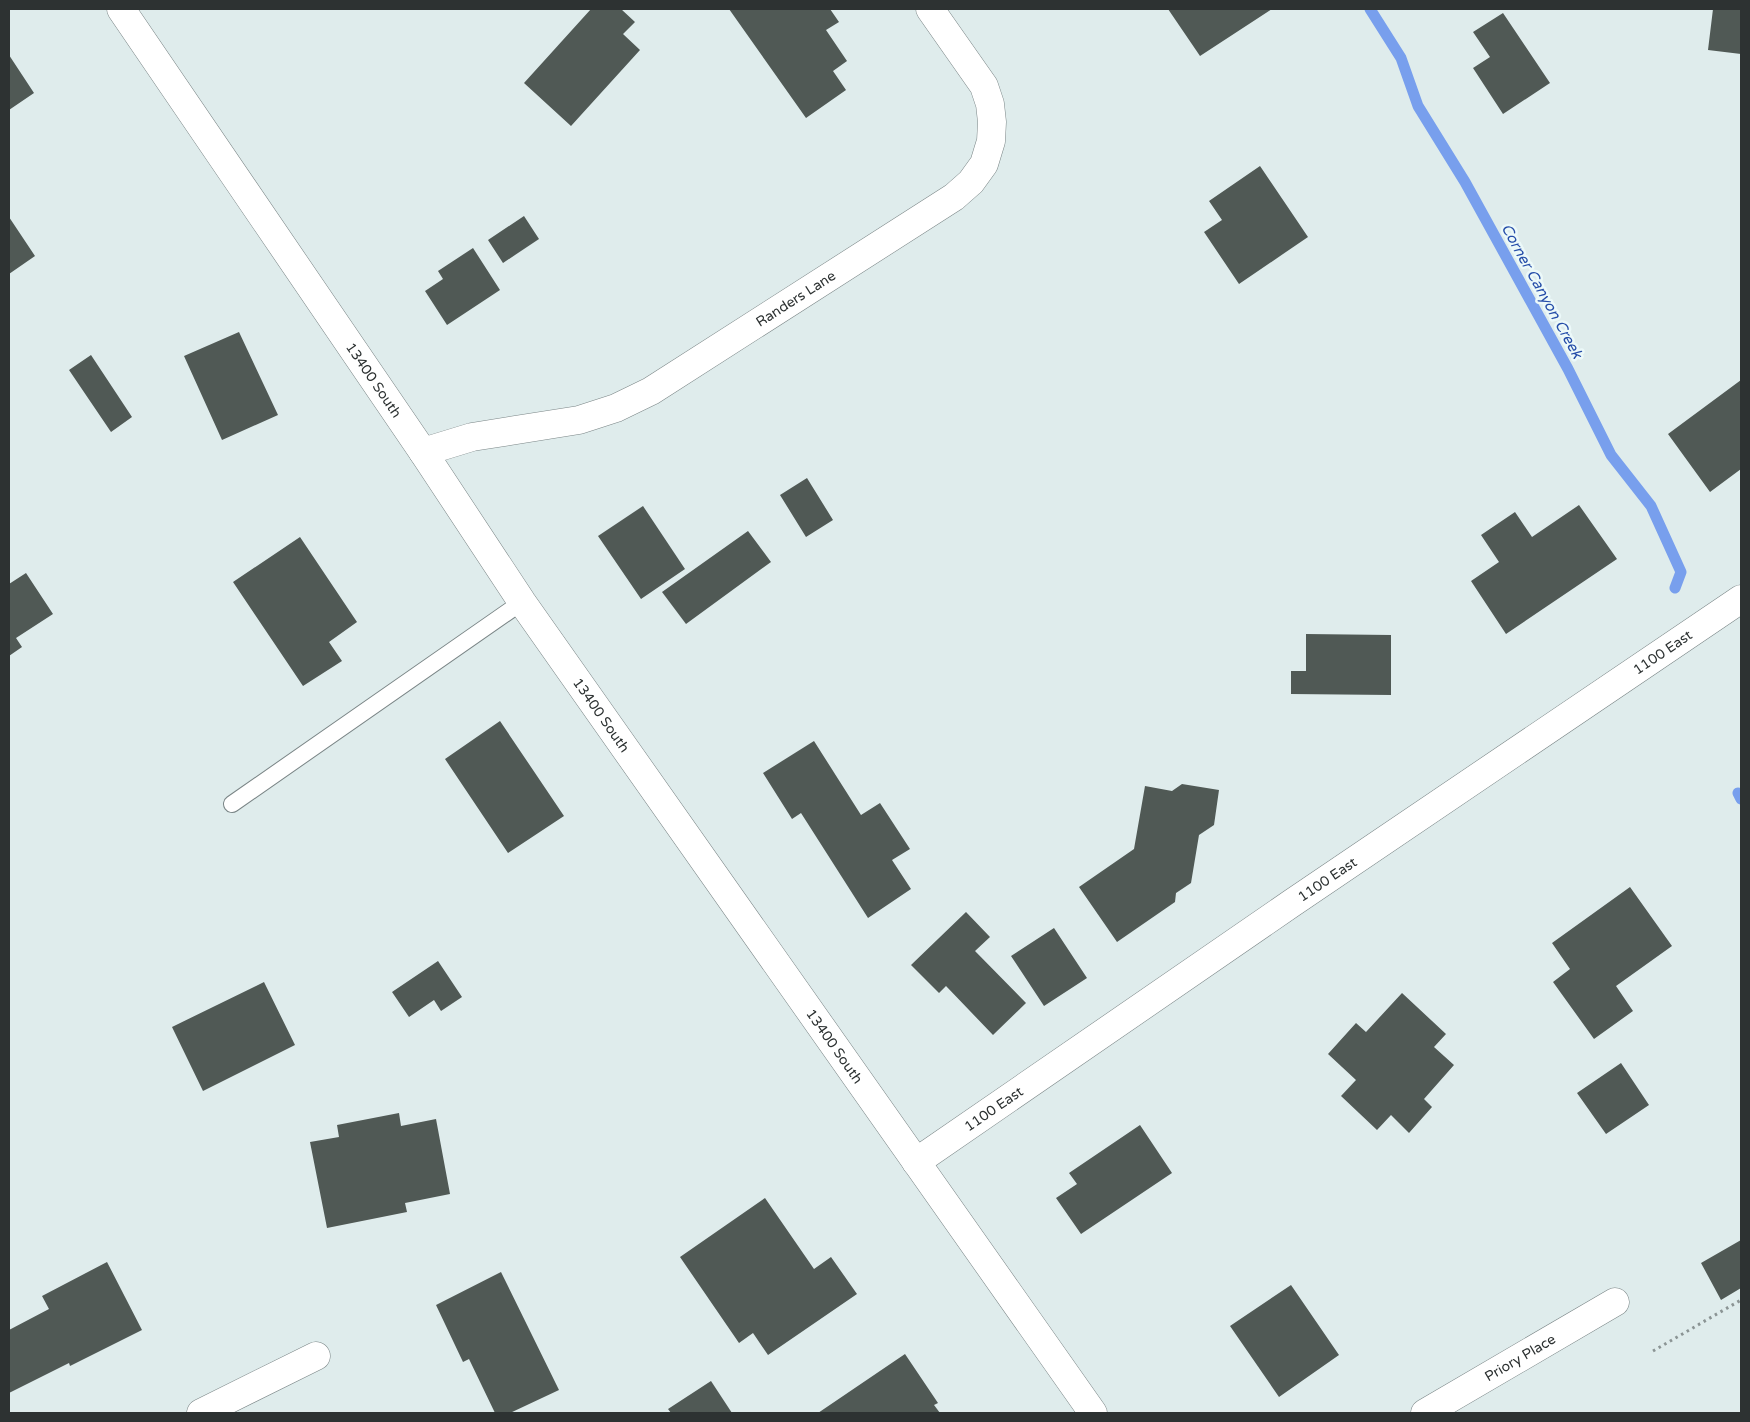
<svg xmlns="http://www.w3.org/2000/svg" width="1750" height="1422" viewBox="0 0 1750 1422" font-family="'Varela Round',sans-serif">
<rect width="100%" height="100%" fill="#dfecec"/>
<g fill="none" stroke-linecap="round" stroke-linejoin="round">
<path stroke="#789fed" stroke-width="11" d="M 1370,9 L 1401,58 L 1418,106 L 1465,182 L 1568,369 L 1611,455 L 1651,506 L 1681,572 L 1675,588
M 1738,793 L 1741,799"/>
</g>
<path fill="#505955" d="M 591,9 L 621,9 L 635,22 L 623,34 L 640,50 L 571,126 L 524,83 Z
M 729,9 L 830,9 L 839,22 L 826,30 L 847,61 L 833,71 L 846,90 L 806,118 Z
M 1168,9 L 1272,9 L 1200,56 Z
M 1713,9 L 1741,9 L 1741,54 L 1708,50 Z
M 1503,13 L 1550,83 L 1503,114 L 1473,68 L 1490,57 L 1473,32 Z
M 9,55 L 34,93 L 9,110 Z
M 1260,166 L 1308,237 L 1239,284 L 1204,232 L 1222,220 L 1209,201 Z
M 524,216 L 539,239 L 503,263 L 488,240 Z
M 9,217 L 35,256 L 9,274 Z
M 473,248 L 500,290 L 447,325 L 425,291 L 443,279 L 438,271 Z
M 239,332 L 278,415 L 222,440 L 184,356 Z
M 91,355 L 132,417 L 111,432 L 69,370 Z
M 1741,380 L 1741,469 L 1710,492 L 1668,434 Z
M 807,478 L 833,520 L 806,537 L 780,495 Z
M 1579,505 L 1617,559 L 1506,634 L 1471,581 L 1499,562 L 1481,535 L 1515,512 L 1532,537 Z
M 643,506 L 685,569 L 641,599 L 598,536 Z
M 748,531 L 771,562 L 686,624 L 662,592 Z
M 300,537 L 357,622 L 329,642 L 342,661 L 303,686 L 233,582 Z
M 26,573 L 53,614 L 16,638 L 22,647 L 9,656 L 9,584 Z
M 1306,634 L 1391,635 L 1391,695 L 1291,694 L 1291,671 L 1306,671 Z
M 500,721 L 564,816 L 508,853 L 445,759 Z
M 814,741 L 861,815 L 880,803 L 910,849 L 892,860 L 911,889 L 868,918 L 801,813 L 792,819 L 763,773 Z
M 1182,784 L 1219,790 L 1214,825 L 1199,835 L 1191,883 L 1176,893 L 1175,902 L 1117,942 L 1079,887 L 1134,849 L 1145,786 L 1172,791 Z
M 1630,887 L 1672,946 L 1616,986 L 1633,1011 L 1594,1039 L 1553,982 L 1570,969 L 1552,943 Z
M 966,912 L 990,937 L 975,951 L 1026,1003 L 993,1035 L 946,986 L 939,993 L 911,965 Z
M 1054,928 L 1087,978 L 1044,1006 L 1011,956 Z
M 438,961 L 462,997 L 441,1011 L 434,1000 L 409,1017 L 392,992 Z
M 264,982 L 295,1045 L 203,1091 L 172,1027 Z
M 1402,993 L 1446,1034 L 1434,1047 L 1454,1065 L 1424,1099 L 1432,1107 L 1409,1133 L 1391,1115 L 1377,1130 L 1341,1096 L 1356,1080 L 1328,1054 L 1356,1023 L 1366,1032 Z
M 1621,1063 L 1649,1105 L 1606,1134 L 1577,1093 Z
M 399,1113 L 401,1126 L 436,1119 L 450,1194 L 405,1203 L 407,1212 L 327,1228 L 310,1142 L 339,1137 L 337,1125 Z
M 1140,1125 L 1172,1173 L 1081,1234 L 1056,1198 L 1077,1184 L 1069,1173 Z
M 765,1198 L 814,1269 L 831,1257 L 857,1294 L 768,1355 L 753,1333 L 739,1343 L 680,1257 Z
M 1741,1240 L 1741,1288 L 1721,1300 L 1701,1263 Z
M 107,1262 L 142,1330 L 70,1366 L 69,1363 L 9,1393 L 9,1330 L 49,1309 L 42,1296 Z
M 501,1272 L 559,1390 L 510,1413 L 495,1413 L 469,1359 L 463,1362 L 436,1305 Z
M 1291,1285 L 1339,1355 L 1279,1397 L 1230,1326 Z
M 905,1354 L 938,1403 L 934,1405 L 940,1413 L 818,1413 Z
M 711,1381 L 732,1413 L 671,1413 L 668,1409 Z"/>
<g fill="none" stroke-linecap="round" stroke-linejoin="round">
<g stroke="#7a8586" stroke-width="18">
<path id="service" d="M 232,804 L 522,602"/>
</g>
<g stroke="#7a8586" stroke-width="29">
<g id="minor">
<path id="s1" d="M 121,9 L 423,452 L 522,602 L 1093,1413"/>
<path id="s2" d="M 423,452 L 472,437 L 579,420 L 616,408 L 651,391 L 954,197 L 971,182 L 984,164 L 991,141 L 992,122 L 990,104 L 984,86 L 930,9"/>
<path id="s3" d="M 916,1162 L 1292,903 L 1741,599"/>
<path d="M 201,1413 L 316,1356"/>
<path id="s4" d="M 1425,1413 L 1615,1302"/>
</g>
</g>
<path stroke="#8b9494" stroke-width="3" stroke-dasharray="2.5 4" stroke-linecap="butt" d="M 1653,1351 L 1741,1300"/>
<use href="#service" stroke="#fff" stroke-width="16"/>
<use href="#minor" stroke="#fff" stroke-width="28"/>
</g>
<g text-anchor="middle" stroke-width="5" stroke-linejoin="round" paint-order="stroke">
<g font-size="14" fill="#2d3232" stroke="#ecf9f9">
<text dy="5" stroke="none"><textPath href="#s2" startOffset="409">Randers Lane</textPath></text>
<text dy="5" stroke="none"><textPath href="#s1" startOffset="449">13400 South</textPath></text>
<text dy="5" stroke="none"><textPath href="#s3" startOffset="904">1100 East</textPath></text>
<text dy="5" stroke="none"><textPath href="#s1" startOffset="854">13400 South</textPath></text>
<text dy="5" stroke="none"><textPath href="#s3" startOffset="499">1100 East</textPath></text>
<text dy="5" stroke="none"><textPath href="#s1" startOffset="1259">13400 South</textPath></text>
<text dy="5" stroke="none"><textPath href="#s3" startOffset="94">1100 East</textPath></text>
<text dy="5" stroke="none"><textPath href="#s4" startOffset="110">Priory Place</textPath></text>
</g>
<g font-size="15" font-style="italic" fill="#254da8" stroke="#ecf9f9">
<text transform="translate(1542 291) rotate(61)" y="5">Corner Canyon Creek</text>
</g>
</g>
<rect width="1750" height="1422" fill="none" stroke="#2d3232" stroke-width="20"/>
</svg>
